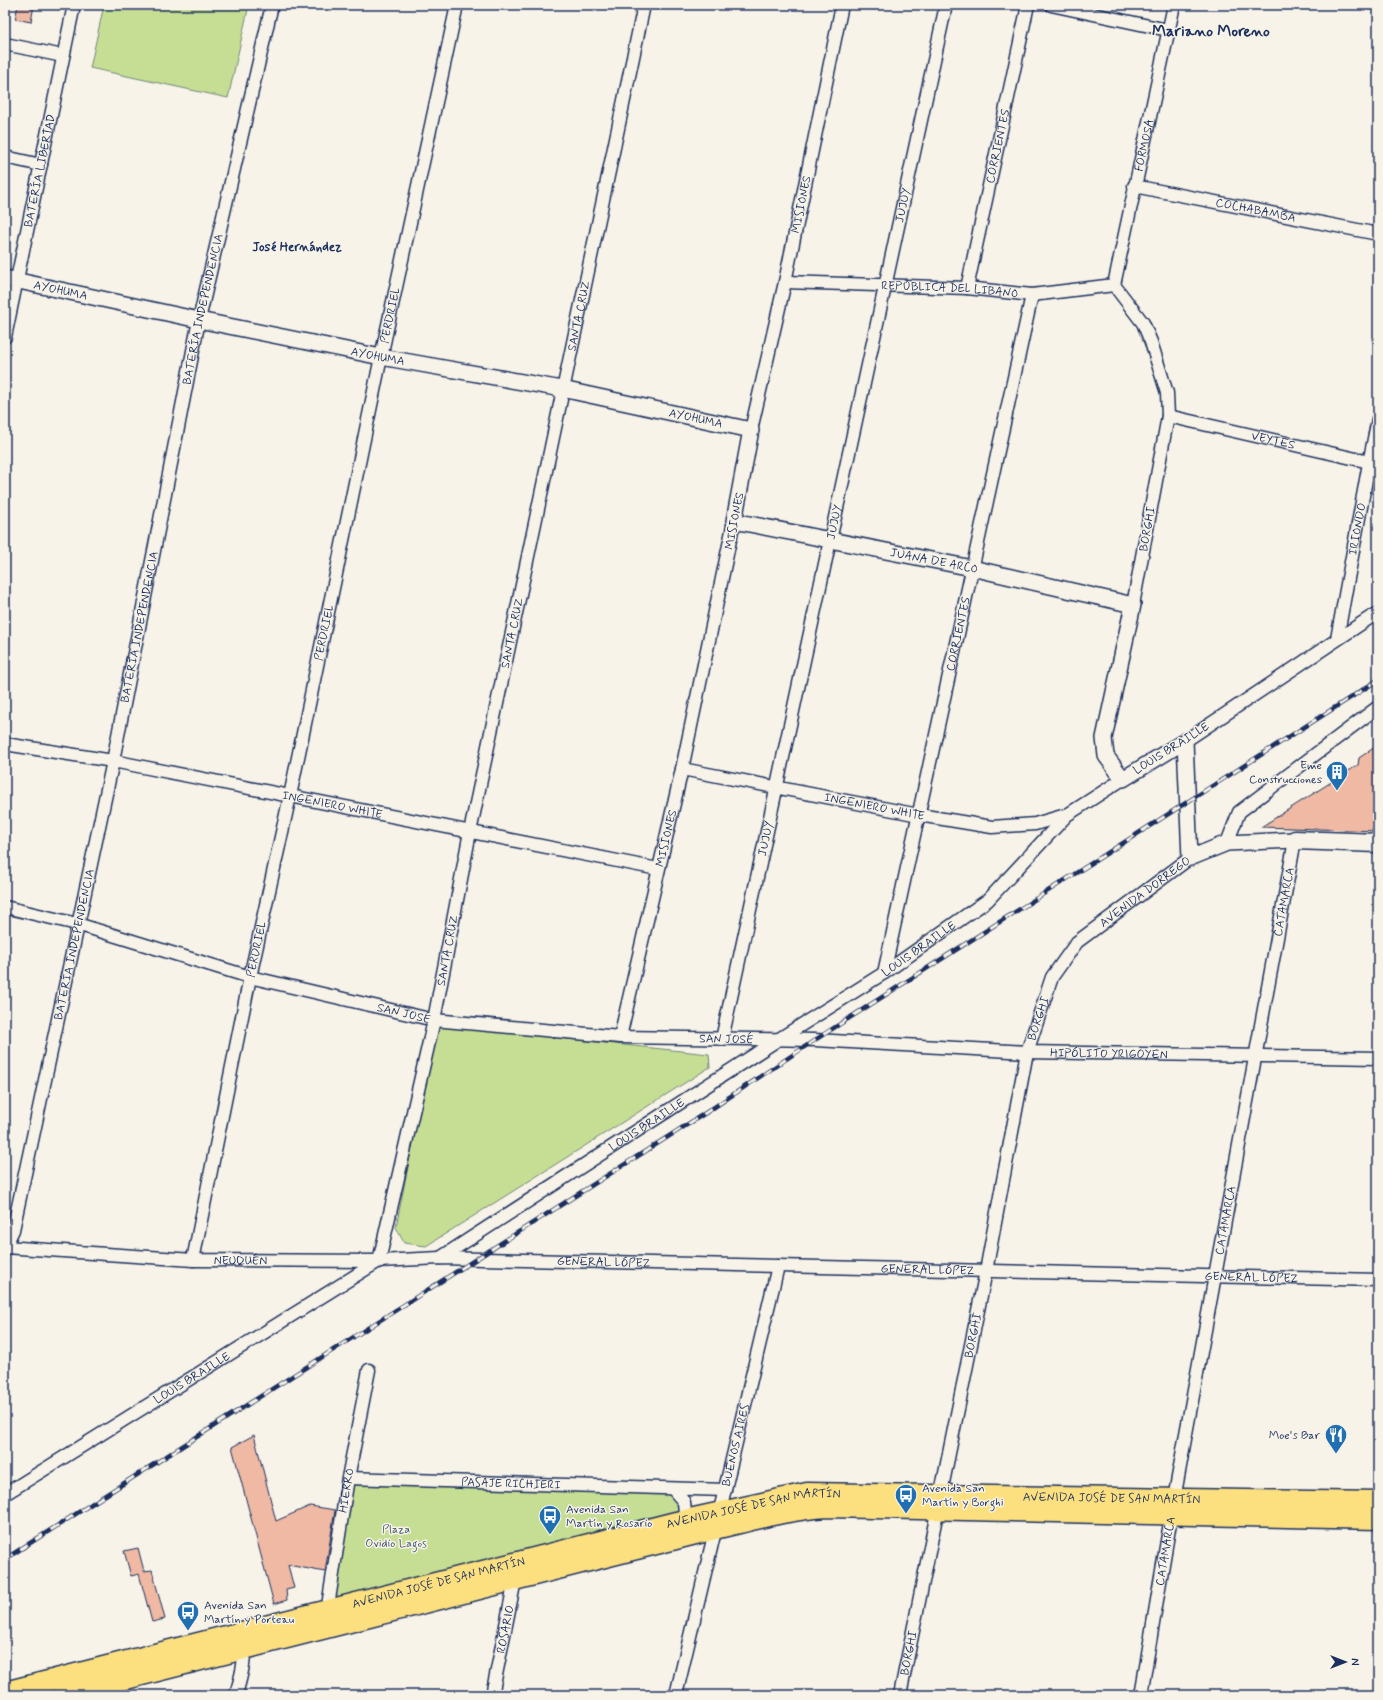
<svg xmlns="http://www.w3.org/2000/svg" width="1383" height="1700" viewBox="0 0 1383 1700" font-family="Mynerve,sans-serif">
<rect width="100%" height="100%" fill="#f7f3e8"/>
<filter id="ink" filterUnits="userSpaceOnUse"><feTurbulence type="fractalNoise" baseFrequency=".025" numOctaves="2"/><feDisplacementMap in="SourceGraphic" scale="8" xChannelSelector="R" yChannelSelector="G"/><feConvolveMatrix kernelMatrix="1 2 1 2 8 2 1 2 1" color-interpolation-filters="sRGB"/></filter>
<g filter="url(#ink)">
<path fill="#c6de94" stroke="#708679" d="M 104,5 L 249,5 L 228,98 L 90,68 Z
M 436,1025 L 709,1054 L 710,1067 L 426,1246 L 404,1243 L 396,1227 Z
M 348,1478 L 673,1489 L 685,1513 L 327,1612 Z"/>
<path fill="#efb9a3" stroke="#1b2f5e" d="M 18,5 L 34,5 L 31,22 L 15,19 Z
M 1378,745 L 1378,831 L 1261,827 L 1358,765 L 1359,758 Z
M 254,1435 L 276,1521 L 310,1506 L 335,1510 L 325,1572 L 288,1565 L 294,1588 L 286,1590 L 287,1600 L 274,1604 L 232,1447 Z
M 138,1548 L 144,1571 L 152,1570 L 165,1619 L 152,1622 L 139,1574 L 131,1576 L 124,1551 Z"/>
<g fill="none" stroke-linecap="round" stroke-linejoin="round">
<g stroke="#1b2f5e" stroke-width="15">
<g id="minor">
<path d="M 1051,5 L 1168,30"/>
<path d="M 5,44 L 63,56"/>
<path d="M 5,157 L 41,165"/>
<path id="s1" d="M 1134,186 L 1378,234"/>
<path id="s2" d="M 785,282 L 967,288 L 1032,295 L 1114,285"/>
<path d="M 1114,285 L 1143,323 L 1151,342 L 1167,393 L 1168,416 L 1133,605"/>
<path id="s3" d="M 1114,285 L 1174,5"/>
<path id="s4" d="M 967,288 L 1028,5"/>
<path id="s5" d="M 5,337 L 74,5"/>
<path id="s6" d="M 1168,416 L 1378,464"/>
<path id="s7" d="M 751,430 L 785,282 L 842,5"/>
<path id="s8" d="M 1337,639 L 1369,463 L 1378,419"/>
<path d="M 1185,741 L 1371,617 L 1378,616"/>
<path id="s9" d="M 5,744 L 113,761 L 658,869"/>
<path id="s10" d="M 682,769 L 919,815 L 992,827 L 1035,824 L 1066,815"/>
<path d="M 1227,843 L 1239,812 L 1378,707"/>
<path id="s11" d="M 5,907 L 77,924 L 250,977 L 434,1020 L 620,1037 L 815,1040 L 1027,1052 L 1378,1058"/>
<path id="s12" d="M 884,973 L 1032,295"/>
<path id="s13" d="M 620,1037 L 682,769 L 734,521"/>
<path id="s14" d="M 722,1039 L 946,5"/>
<path id="s15" d="M 5,1247 L 193,1260 L 379,1261 L 440,1258 L 1378,1280"/>
<path id="s16" d="M 5,1247 L 13,1230 L 113,761 L 199,320 L 272,5"/>
<path id="s17" d="M 440,1258 L 779,1039 L 884,973 L 988,900 L 1067,815 L 1123,779"/>
<path id="s18" d="M 193,1260 L 250,977 L 290,796 L 381,357 L 457,5"/>
<path id="s19" d="M 379,1261 L 434,1020 L 470,832 L 644,5"/>
<path id="s20" d="M 348,1478 L 725,1490"/>
<path d="M 673,1489 L 684,1502 L 685,1513 L 676,1522"/>
<path id="s21" d="M 5,1494 L 379,1261"/>
<path id="s22" d="M 327,1612 L 348,1478 L 369,1370"/>
<path d="M 236,1695 C 240,1679 247,1659 242,1643"/>
<path id="s23" d="M 492,1695 L 515,1580 L 514,1575"/>
<path id="s24" d="M 676,1695 L 778,1266"/>
<path id="s25" d="M 900,1695 L 986,1271 L 1027,1052 L 1052,977 L 1077,942 L 1190,858"/>
<path id="s26" d="M 1141,1695 L 1174,1499 L 1295,840"/>
</g>
</g>
<g stroke="#1b2f5e" stroke-width="18">
<g id="tertiary">
<path id="s27" d="M 5,278 L 199,320 L 381,357 L 562,389 L 751,430 L 734,521 L 972,568 L 1133,605 L 1104,738 L 1106,756 L 1123,779 L 1185,741 L 1190,858 L 1227,843 L 1295,840"/>
</g>
</g>
<g stroke="#1b2f5e" stroke-width="21">
<path id="secondary" d="M 1295,840 L 1378,843"/>
</g>
<g stroke="#1b2f5e" stroke-width="23">
<g id="primary">
<path id="s28" d="M 5,1692 L 676,1522 L 807,1493 L 1378,1502"/>
<path d="M 63,1695 L 715,1529 C 753,1520 789,1509 828,1507 L 1378,1519"/>
</g>
</g>
<use href="#minor" stroke="#f7f3e8" stroke-width="12"/>
<use href="#tertiary" stroke="#f7f3e8" stroke-width="15"/>
<use href="#secondary" stroke="#f7f3e8" stroke-width="18"/>
<use href="#primary" stroke="#fce080" stroke-width="20"/>
<g stroke="#1b2f5e" stroke-width="4.5">
<path id="rail" d="M 5,1559 L 707,1112 L 815,1040 L 1378,680"/>
</g>
<use href="#rail" stroke="#f7f3e8" stroke-width="3" stroke-dasharray="9" stroke-linecap="butt"/>
</g>
</g>
<defs>
<g id="building-pin" transform="scale(1.15)"><path d="M0 17L-7.5 6A9.5 9.5 0 1 1 7.5 6Z" fill="#1f6fb2" stroke="#f7f3e8"/><path d="M-4-6H4V6H1V3H-1V6H-4ZM-2.5-4.3h1.7v1.8h-1.7ZM.8-4.3h1.7v1.8H.8ZM-2.5-1h1.7V.8h-1.7ZM.8-1h1.7V.8H.8Z" fill="#fff"/></g>
<g id="restaurant-pin" transform="scale(1.15)"><path d="M0 17L-7.5 6A9.5 9.5 0 1 1 7.5 6Z" fill="#1f6fb2" stroke="#f7f3e8"/><path d="M-5-6h1v4h1v-4h1v4h1v-4h1v5L-1.5 .5V6h-2V.5L-5-1ZM5-6V6H3V1.5H1.5Q1.5-4 5-6Z" fill="#fff"/></g>
<g id="bus-pin" transform="scale(1.15)"><path d="M0 17L-7.5 6A9.5 9.5 0 1 1 7.5 6Z" fill="#1f6fb2" stroke="#f7f3e8"/><path d="M-5-6H5V4H4V6H2V4H-2V6H-4V4H-5ZM-3.5-4V0h7V-4ZM-3.5 1.2v1.5H-2V1.2ZM2 1.2v1.5H3.5V1.2Z" fill="#fff"/></g>
</defs>
<g fill-rule="evenodd">
<use href="#building-pin" x="1337" y="772"/>
<use href="#restaurant-pin" x="1336" y="1435"/>
<use href="#bus-pin" x="906" y="1495"/>
<use href="#bus-pin" x="550" y="1516"/>
<use href="#bus-pin" x="188" y="1612"/>
</g>
<g text-anchor="middle" stroke-width="3" stroke-linejoin="round" paint-order="stroke">
<g font-size="12" fill="#1b2f5e" stroke="#f7f3e8">
<text dy="4" stroke="none"><textPath href="#s3" startOffset="143">FORMOSA</textPath></text>
<text dy="4" stroke="none"><textPath href="#s4" startOffset="145">CORRIENTES</textPath></text>
<text dy="4" stroke="none"><textPath href="#s5" startOffset="170">BATERÍA LIBERTAD</textPath></text>
<text dy="4" stroke="none"><textPath href="#s7" startOffset="231">MISIONES</textPath></text>
<text dy="4" stroke="none"><textPath href="#s14" startOffset="853">JUJUY</textPath></text>
<text dy="4" stroke="none"><textPath href="#s1" startOffset="124">COCHABAMBA</textPath></text>
<text dy="4" stroke="none"><textPath href="#s2" startOffset="165">REPÚBLICA DEL LIBANO</textPath></text>
<text dy="4" stroke="none"><textPath href="#s27" startOffset="57">AYOHUMA</textPath></text>
<text dy="4" stroke="none"><textPath href="#s16" startOffset="959">BATERÍA INDEPENDENCIA</textPath></text>
<text dy="4" stroke="none"><textPath href="#s18" startOffset="965">PERDRIEL</textPath></text>
<text dy="4" stroke="none"><textPath href="#s19" startOffset="966">SANTA CRUZ</textPath></text>
<text dy="4" stroke="none"><textPath href="#s27" startOffset="381">AYOHUMA</textPath></text>
<text dy="4" stroke="none"><textPath href="#s27" startOffset="705">AYOHUMA</textPath></text>
<text dy="4" stroke="none"><textPath href="#s6" startOffset="108">VEYTES</textPath></text>
<text transform="translate(734 521) rotate(-79)" y="4">MISIONES</text>
<text dy="4" stroke="none"><textPath href="#s14" startOffset="529">JUJUY</textPath></text>
<text transform="translate(1147 529) rotate(-80)" y="4">BORGHI</text>
<text dy="4" stroke="none"><textPath href="#s8" startOffset="112">IRIONDO</textPath></text>
<text dy="4" stroke="none"><textPath href="#s27" startOffset="1058">JUANA DE ARCO</textPath></text>
<text dy="4" stroke="none"><textPath href="#s16" startOffset="635">BATERÍA INDEPENDENCIA</textPath></text>
<text dy="4" stroke="none"><textPath href="#s18" startOffset="641">PERDRIEL</textPath></text>
<text dy="4" stroke="none"><textPath href="#s19" startOffset="642">SANTA CRUZ</textPath></text>
<text dy="4" stroke="none"><textPath href="#s12" startOffset="347">CORRIENTES</textPath></text>
<text transform="translate(1171 748) rotate(-32)" y="4">LOUIS BRAILLE</text>
<text dy="4" stroke="none"><textPath href="#s9" startOffset="333">INGENIERO WHITE</textPath></text>
<text dy="4" stroke="none"><textPath href="#s10" startOffset="196">INGENIERO WHITE</textPath></text>
<text dy="4" stroke="none"><textPath href="#s13" startOffset="204">MISIONES</textPath></text>
<text dy="4" stroke="none"><textPath href="#s14" startOffset="205">JUJUY</textPath></text>
<text dy="4" stroke="none"><textPath href="#s25" startOffset="862">AVENIDA DORREGO</textPath></text>
<text dy="4" stroke="none"><textPath href="#s26" startOffset="806">CATAMARCA</textPath></text>
<text dy="4" stroke="none"><textPath href="#s16" startOffset="311">BATERÍA INDEPENDENCIA</textPath></text>
<text dy="4" stroke="none"><textPath href="#s17" startOffset="570">LOUIS BRAILLE</textPath></text>
<text dy="4" stroke="none"><textPath href="#s18" startOffset="317">PERDRIEL</textPath></text>
<text dy="4" stroke="none"><textPath href="#s19" startOffset="318">SANTA CRUZ</textPath></text>
<text dy="4" stroke="none"><textPath href="#s11" startOffset="413">SAN JOSÉ</textPath></text>
<text dy="4" stroke="none"><textPath href="#s25" startOffset="691">BORGHI</textPath></text>
<text dy="4" stroke="none"><textPath href="#s11" startOffset="737">SAN JOSÉ</textPath></text>
<text dy="4" stroke="none"><textPath href="#s11" startOffset="1120">HIPÓLITO YRIGOYEN</textPath></text>
<text dy="4" stroke="none"><textPath href="#s17" startOffset="246">LOUIS BRAILLE</textPath></text>
<text dy="4" stroke="none"><textPath href="#s26" startOffset="482">CATAMARCA</textPath></text>
<text dy="4" stroke="none"><textPath href="#s15" startOffset="236">NEUQUÉN</textPath></text>
<text dy="4" stroke="none"><textPath href="#s15" startOffset="599">GENERAL LÓPEZ</textPath></text>
<text dy="4" stroke="none"><textPath href="#s15" startOffset="923">GENERAL LÓPEZ</textPath></text>
<text dy="4" stroke="none"><textPath href="#s15" startOffset="1247">GENERAL LÓPEZ</textPath></text>
<text dy="4" stroke="none"><textPath href="#s25" startOffset="367">BORGHI</textPath></text>
<text dy="4" stroke="none"><textPath href="#s21" startOffset="220">LOUIS BRAILLE</textPath></text>
<text dy="4" stroke="none"><textPath href="#s24" startOffset="257">BUENOS AIRES</textPath></text>
<text dy="4" stroke="none"><textPath href="#s20" startOffset="163">PASAJE RICHIERI</textPath></text>
<text dy="4" stroke="none"><textPath href="#s22" startOffset="123">HIERRO</textPath></text>
<text dy="4" stroke="none"><textPath href="#s28" startOffset="1131">AVENIDA JOSÉ DE SAN MARTÍN</textPath></text>
<text dy="4" stroke="none"><textPath href="#s28" startOffset="771">AVENIDA JOSÉ DE SAN MARTÍN</textPath></text>
<text dy="4" stroke="none"><textPath href="#s26" startOffset="146">CATAMARCA</textPath></text>
<text dy="4" stroke="none"><textPath href="#s28" startOffset="447">AVENIDA JOSÉ DE SAN MARTÍN</textPath></text>
<text dy="4" stroke="none"><textPath href="#s23" startOffset="67">ROSARIO</textPath></text>
<text dy="4" stroke="none"><textPath href="#s25" startOffset="43">BORGHI</textPath></text>
</g>
<g font-size="12" fill="#1b2f5e" stroke="#f7f3e8" text-anchor="start">
<text x="1322" y="769" text-anchor="end">Eme<tspan x="1322" dy="14">Construcciones</tspan></text>
<text x="1320" y="1439" text-anchor="end">Moe's Bar</text>
<text x="922" y="1492">Avenida San<tspan x="922" dy="14">Martín y Borghi</tspan></text>
<text x="566" y="1513">Avenida San<tspan x="566" dy="14">Martín y Rosario</tspan></text>
<text x="204" y="1609">Avenida San<tspan x="204" dy="14">Martín y Porteau</tspan></text>
</g>
<g font-size="12" fill="#3d5269" stroke="#f7f3e8">
<text x="396" y="1533">Plaza<tspan x="396" dy="14">Ovidio Lagos</tspan></text>
</g>
<g font-size="13" font-weight="bold" fill="#1b2f5e" stroke="#f7f3e8">
<text x="297" y="251">José Hernández</text>
</g>
<g font-size="16" font-weight="bold" fill="#1b2f5e" stroke="#f7f3e8">
<text x="1211" y="36">Mariano Moreno</text>
</g>
</g>
<rect width="1383" height="1700" fill="none" stroke="#f7f3e8" stroke-width="20"/>
<rect x="10" y="10" width="1363" height="1680" fill="none" stroke="#1b2f5e" stroke-width="1.5" filter="url(#ink)"/>
<g transform="translate(1345 1662) rotate(90)" stroke="#f7f3e8" stroke-width="3" paint-order="stroke">
<path d="M0-3L7 15L0 10L-7 15Z" fill="#1b2f5e"/>
<text y="-6" font-size="11" font-weight="bold" text-anchor="middle" fill="#1b2f5e">N</text>
</g>
</svg>
